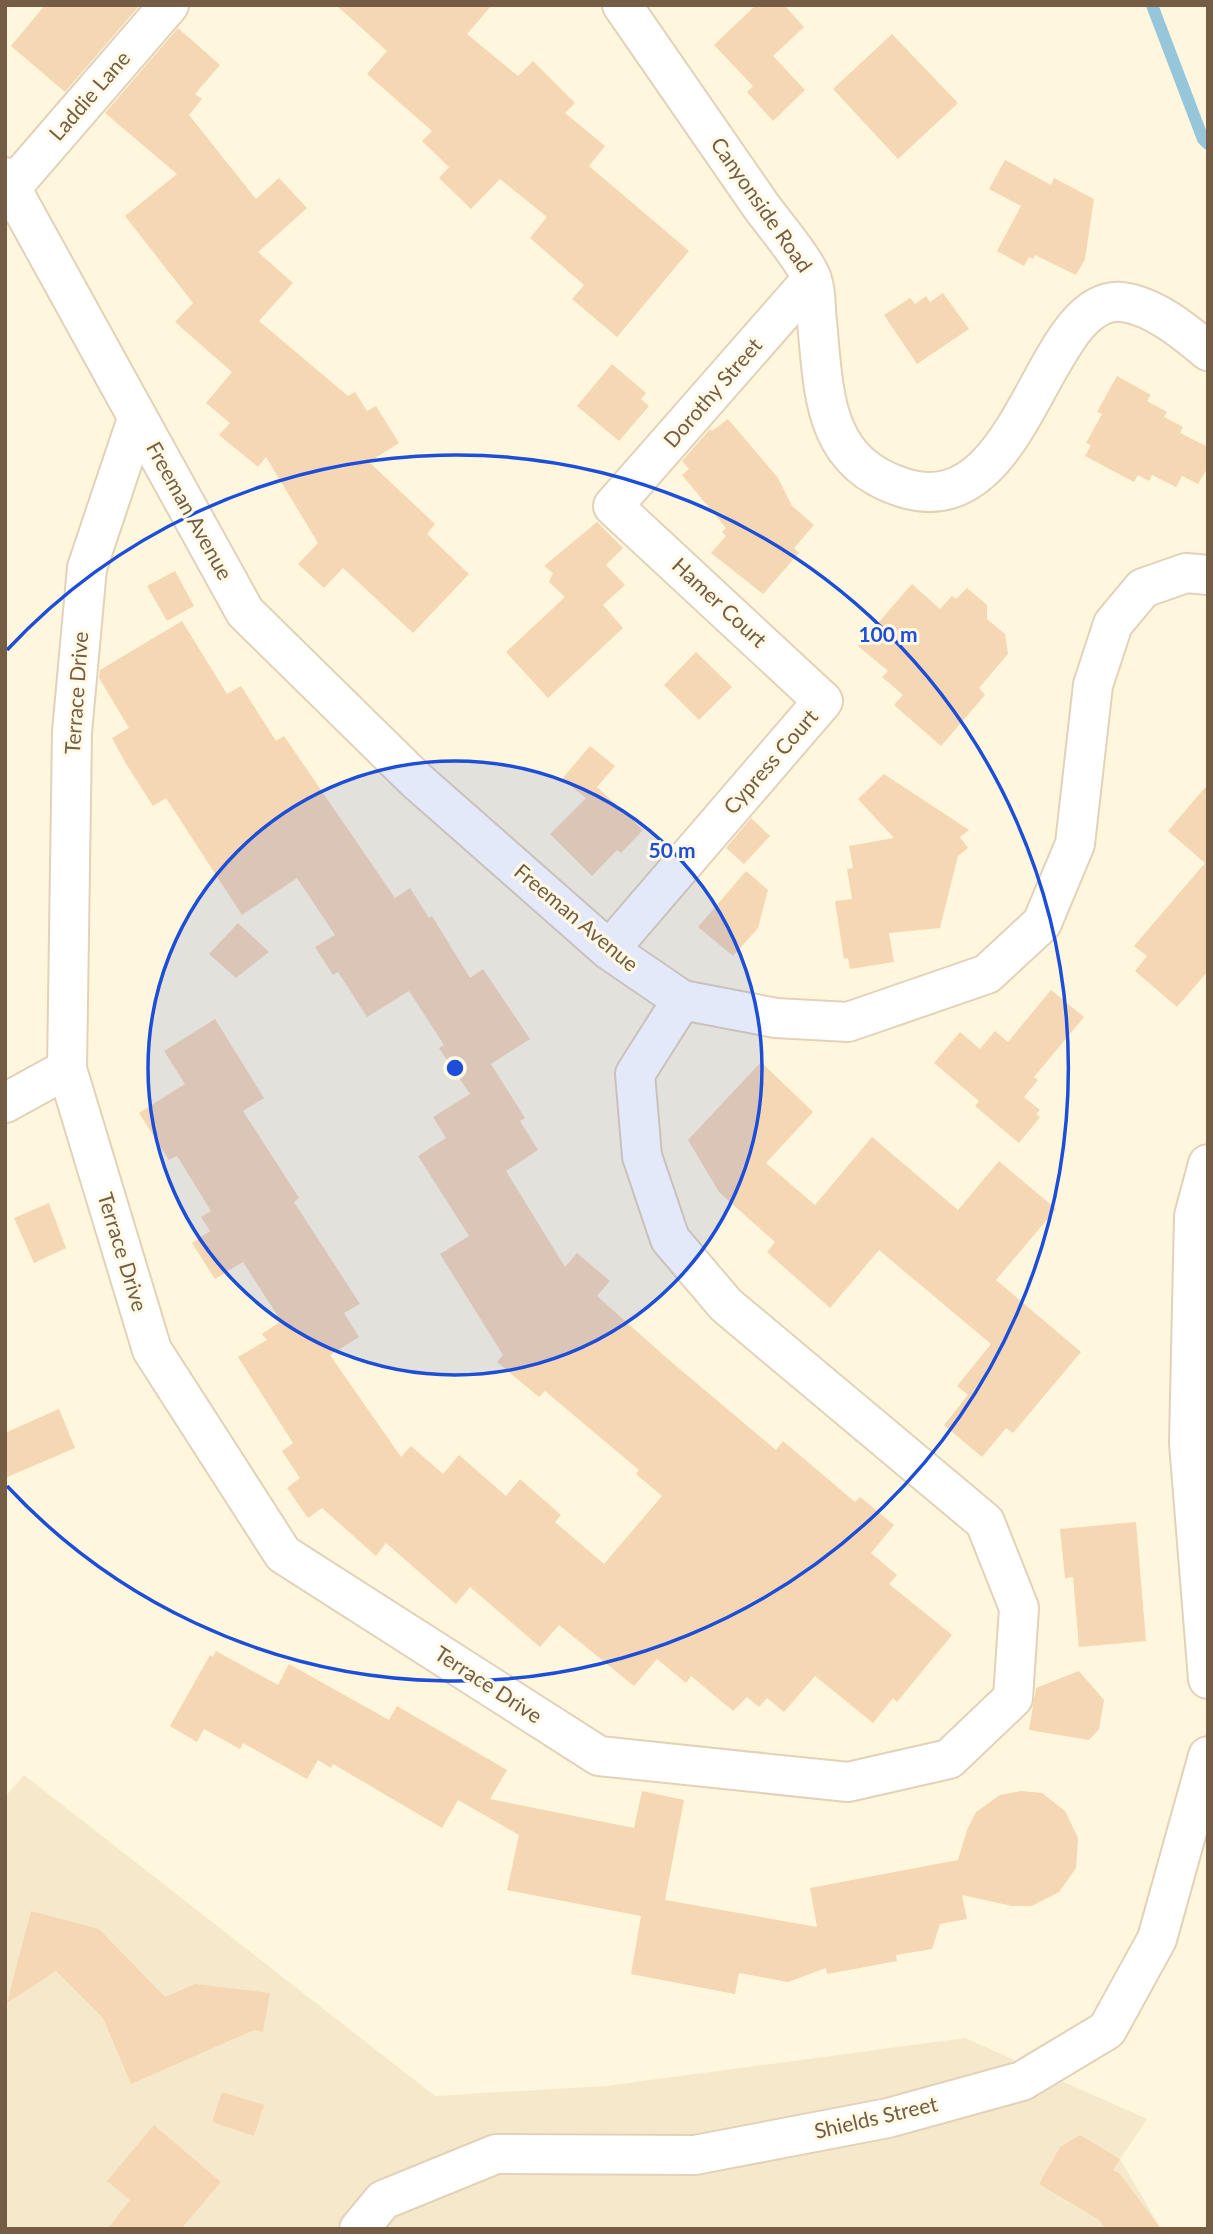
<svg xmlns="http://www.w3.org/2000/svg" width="1213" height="2234" viewBox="0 0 1213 2234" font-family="Lato,sans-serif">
<rect width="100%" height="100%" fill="#fef6dd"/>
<path fill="#f6e9cb" d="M 24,1775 L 435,2096 L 606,2086 L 965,2038 L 1147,2119 L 1120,2159 L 1161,2229 L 5,2229 L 5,1797 Z"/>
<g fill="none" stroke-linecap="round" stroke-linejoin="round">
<path stroke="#96c6da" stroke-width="12" d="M 1152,5 L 1203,139 L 1208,144"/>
</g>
<path fill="#f5d7b3" d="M 45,5 L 140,5 L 65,92 L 11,46 Z
M 336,5 L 492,5 L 467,34 L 518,76 L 533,61 L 575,103 L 565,113 L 605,146 L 589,166 L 689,251 L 617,337 L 572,299 L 584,285 L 530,238 L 547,217 L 500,179 L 471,209 L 439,178 L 449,167 L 422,141 L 432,131 L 367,74 L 387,51 Z
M 756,5 L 784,5 L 804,27 L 773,56 L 805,90 L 773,121 L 747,92 L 753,86 L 714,45 Z
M 178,28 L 220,65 L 195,94 L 202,99 L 189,115 L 256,199 L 279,178 L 307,208 L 258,252 L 293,283 L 259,321 L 348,396 L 355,392 L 367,411 L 376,406 L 399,443 L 369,462 L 435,524 L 427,534 L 469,574 L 413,633 L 343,568 L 324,588 L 298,564 L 318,543 L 266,457 L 258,467 L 219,435 L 230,423 L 206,403 L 232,372 L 175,322 L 193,303 L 125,216 L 177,174 L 105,113 Z
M 892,34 L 958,103 L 898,159 L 833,89 Z
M 1005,160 L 1051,185 L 1054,178 L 1094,199 L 1085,259 L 1076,275 L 1035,255 L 1033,259 L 1029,257 L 1024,266 L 997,251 L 1021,206 L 989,189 Z
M 943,293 L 969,329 L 917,364 L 884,315 L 910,298 L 915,304 L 926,296 L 930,302 Z
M 612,364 L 646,393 L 641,399 L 649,406 L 619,441 L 577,406 Z
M 1117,376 L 1151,395 L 1147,401 L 1167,412 L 1164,417 L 1183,427 L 1180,433 L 1208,447 L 1208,467 L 1198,484 L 1182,476 L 1176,487 L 1152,475 L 1149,481 L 1138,475 L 1134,482 L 1085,456 L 1091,445 L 1086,443 L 1102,414 L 1097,412 Z
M 728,419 L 778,478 L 792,506 L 814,525 L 794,548 L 799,553 L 763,594 L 711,553 L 726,536 L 722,532 L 726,528 L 682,475 L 689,469 L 682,461 L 710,429 L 712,431 Z
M 597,522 L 623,548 L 606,565 L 625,585 L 603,605 L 623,628 L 548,698 L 506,652 L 565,597 L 549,582 L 553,573 L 544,566 Z
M 175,571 L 194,606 L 167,621 L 147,586 Z
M 912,584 L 940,609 L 952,596 L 956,599 L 967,588 L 987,605 L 987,619 L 1005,634 L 1008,654 L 979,688 L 985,695 L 941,746 L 894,705 L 903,695 L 882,677 L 888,671 L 858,646 Z
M 182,621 L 227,694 L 241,686 L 276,741 L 284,736 L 395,898 L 410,888 L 429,918 L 432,916 L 470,978 L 483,969 L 530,1039 L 491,1064 L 525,1118 L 520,1121 L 538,1150 L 506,1171 L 565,1267 L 577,1253 L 610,1281 L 597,1296 L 669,1360 L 776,1450 L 783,1441 L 855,1502 L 860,1497 L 894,1525 L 871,1553 L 897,1575 L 889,1584 L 952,1635 L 897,1702 L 893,1698 L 873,1723 L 815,1676 L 784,1712 L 767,1698 L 759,1707 L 747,1697 L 733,1711 L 691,1676 L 686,1683 L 657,1659 L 634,1686 L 559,1625 L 540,1647 L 470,1587 L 456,1604 L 386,1543 L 376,1556 L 322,1508 L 308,1518 L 287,1488 L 300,1478 L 282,1451 L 293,1443 L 238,1357 L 267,1340 L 262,1334 L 281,1321 L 243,1262 L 215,1279 L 192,1243 L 210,1231 L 201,1217 L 211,1211 L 177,1156 L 169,1160 L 139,1113 L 185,1084 L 164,1051 L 215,1019 L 264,1098 L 243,1111 L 299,1198 L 294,1202 L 360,1304 L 344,1313 L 359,1337 L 330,1355 L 401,1457 L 411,1446 L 443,1474 L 459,1455 L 506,1496 L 520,1479 L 561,1515 L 555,1522 L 604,1564 L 662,1496 L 636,1474 L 639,1470 L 545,1391 L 539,1397 L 497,1362 L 503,1355 L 440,1254 L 469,1236 L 418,1156 L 446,1138 L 433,1117 L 470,1094 L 439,1048 L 444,1045 L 409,991 L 367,1017 L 338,972 L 333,975 L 315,947 L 335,935 L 297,878 L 242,915 L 166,798 L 153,806 L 125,762 L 112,738 L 129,728 L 99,678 L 100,670 Z
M 696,652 L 732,687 L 699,720 L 664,685 Z
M 590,746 L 615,766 L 597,787 L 643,830 L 621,853 L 617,850 L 592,876 L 550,834 L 586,798 L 562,779 Z
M 884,774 L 969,830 L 960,837 L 968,848 L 958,856 L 940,928 L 889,933 L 894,962 L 850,969 L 848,958 L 844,959 L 835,901 L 852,899 L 847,869 L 853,868 L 849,846 L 894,838 L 858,799 Z
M 1208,784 L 1208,971 L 1177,1007 L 1135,971 L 1147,956 L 1134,946 L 1205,863 L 1168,831 Z
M 751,818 L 770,836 L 744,864 L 726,848 Z
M 746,871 L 768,890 L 758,928 L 733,956 L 698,927 Z
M 238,923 L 269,952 L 236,978 L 209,954 Z
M 1051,990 L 1084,1017 L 1034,1077 L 1038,1080 L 1024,1097 L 1040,1110 L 1036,1114 L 1040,1117 L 1019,1143 L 975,1106 L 979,1101 L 934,1063 L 960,1032 L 980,1049 L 995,1031 L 1008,1042 Z
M 761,1062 L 813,1112 L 766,1163 L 815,1205 L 872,1137 L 958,1210 L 999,1161 L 1056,1209 L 996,1280 L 1081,1352 L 1013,1433 L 1006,1428 L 982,1457 L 944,1425 L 968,1395 L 957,1386 L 991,1344 L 879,1250 L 830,1308 L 767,1252 L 775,1242 L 719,1192 L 688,1140 Z
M 49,1203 L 66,1248 L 34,1263 L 14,1218 Z
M 59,1409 L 75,1448 L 5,1478 L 5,1433 Z
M 1136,1522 L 1146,1641 L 1079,1647 L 1073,1577 L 1065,1578 L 1060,1529 Z
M 216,1651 L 278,1685 L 289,1664 L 389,1720 L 397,1706 L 507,1770 L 490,1799 L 634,1828 L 642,1791 L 684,1800 L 665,1900 L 817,1927 L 810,1888 L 958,1860 L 967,1830 L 976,1812 L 1000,1795 L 1021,1791 L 1042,1793 L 1065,1811 L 1078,1838 L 1076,1868 L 1059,1892 L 1032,1906 L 1012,1906 L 962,1895 L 967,1919 L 940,1924 L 932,1949 L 896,1955 L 897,1961 L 827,1974 L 826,1968 L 788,1982 L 739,1973 L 735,1994 L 631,1974 L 641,1916 L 507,1890 L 519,1835 L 458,1800 L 442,1828 L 333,1764 L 331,1768 L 318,1760 L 307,1779 L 243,1743 L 240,1749 L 204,1729 L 197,1742 L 170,1726 L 210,1655 L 213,1657 Z
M 1079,1671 L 1104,1700 L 1099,1729 L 1089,1740 L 1029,1730 L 1036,1688 Z
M 31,1911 L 99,1929 L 165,1997 L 195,1984 L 270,1993 L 263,2032 L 254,2030 L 131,2084 L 103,2018 L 56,1971 L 7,2003 Z
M 222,2092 L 264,2105 L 254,2136 L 212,2122 Z
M 154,2125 L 221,2182 L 181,2229 L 107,2229 L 130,2200 L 107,2181 Z
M 1080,2135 L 1120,2159 L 1113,2170 L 1120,2174 L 1161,2229 L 1106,2229 L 1098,2219 L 1039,2184 L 1060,2147 Z"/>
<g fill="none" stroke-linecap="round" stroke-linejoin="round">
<g stroke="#e2d2b9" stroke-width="42">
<path id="minor" d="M 622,5 C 669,72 715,139 761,206 C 774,224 806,261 812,280 C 817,292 815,309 817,322 C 824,392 822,461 901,487 C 1025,529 1040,294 1122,302 C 1154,306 1184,331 1208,351
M 5,177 L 245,612 L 416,780 L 609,950 L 682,1000 L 776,1018 L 848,1022 L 987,974 L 1042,923 L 1075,844 L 1093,685 L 1113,624 L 1143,588 L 1186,573 L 1208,575
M 11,188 L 169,5
M 137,419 L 87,568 L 72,732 L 67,1069 L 152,1350 L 283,1554 L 599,1756 L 848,1782 L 949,1759 L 1013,1698 L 1019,1608 L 985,1522 L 726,1305 L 670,1239 L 642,1156 L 635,1074 L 682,1000
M 609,950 L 823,701 L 613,506 L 812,279
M 5,1103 L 67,1069
M 1208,1164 L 1194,1216 L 1189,1443 L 1208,1679
M 359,2229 L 383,2200 L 496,2154 L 695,2155 L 888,2118 L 1022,2081 L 1107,2030 L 1157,1939 L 1208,1756"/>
</g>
<use href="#minor" stroke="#fff" stroke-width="38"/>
</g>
<circle cx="455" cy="1068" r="307" fill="#1d4ed8" fill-opacity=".12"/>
<g fill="none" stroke="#1d4ed8" stroke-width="3.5">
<circle cx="455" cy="1068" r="307"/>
<path d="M7 650A613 613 0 1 1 7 1486"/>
</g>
<g text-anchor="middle" stroke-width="6" stroke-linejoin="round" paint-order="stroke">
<g font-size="21" fill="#745d44" stroke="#fff9e5">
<text transform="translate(90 96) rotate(-49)" y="7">Laddie Lane</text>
<text transform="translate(761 205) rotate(55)" y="7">Canyonside Road</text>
<text transform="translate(713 393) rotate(-49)" y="7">Dorothy Street</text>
<text transform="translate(189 511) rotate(61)" y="7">Freeman Avenue</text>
<text transform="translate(719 603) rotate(43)" y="7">Hamer Court</text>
<text transform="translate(77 693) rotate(-86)" y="7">Terrace Drive</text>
<text transform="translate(771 762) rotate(-49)" y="7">Cypress Court</text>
<text transform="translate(576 918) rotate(40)" y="7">Freeman Avenue</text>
<text transform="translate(122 1252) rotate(73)" y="7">Terrace Drive</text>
<text transform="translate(488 1685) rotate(33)" y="7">Terrace Drive</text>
<text transform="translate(876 2118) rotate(-13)" y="7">Shields Street</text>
</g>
</g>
<circle cx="455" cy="1068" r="10" fill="#1d4ed8" stroke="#fff9e5" stroke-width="3.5"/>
<g font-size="21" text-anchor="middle" font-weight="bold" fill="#1d4ed8" stroke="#fff9e5" stroke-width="6" stroke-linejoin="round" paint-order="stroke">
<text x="888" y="642">100 m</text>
<text x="672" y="858">50 m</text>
</g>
<rect width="1213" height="2234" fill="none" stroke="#745d44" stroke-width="14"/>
</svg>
